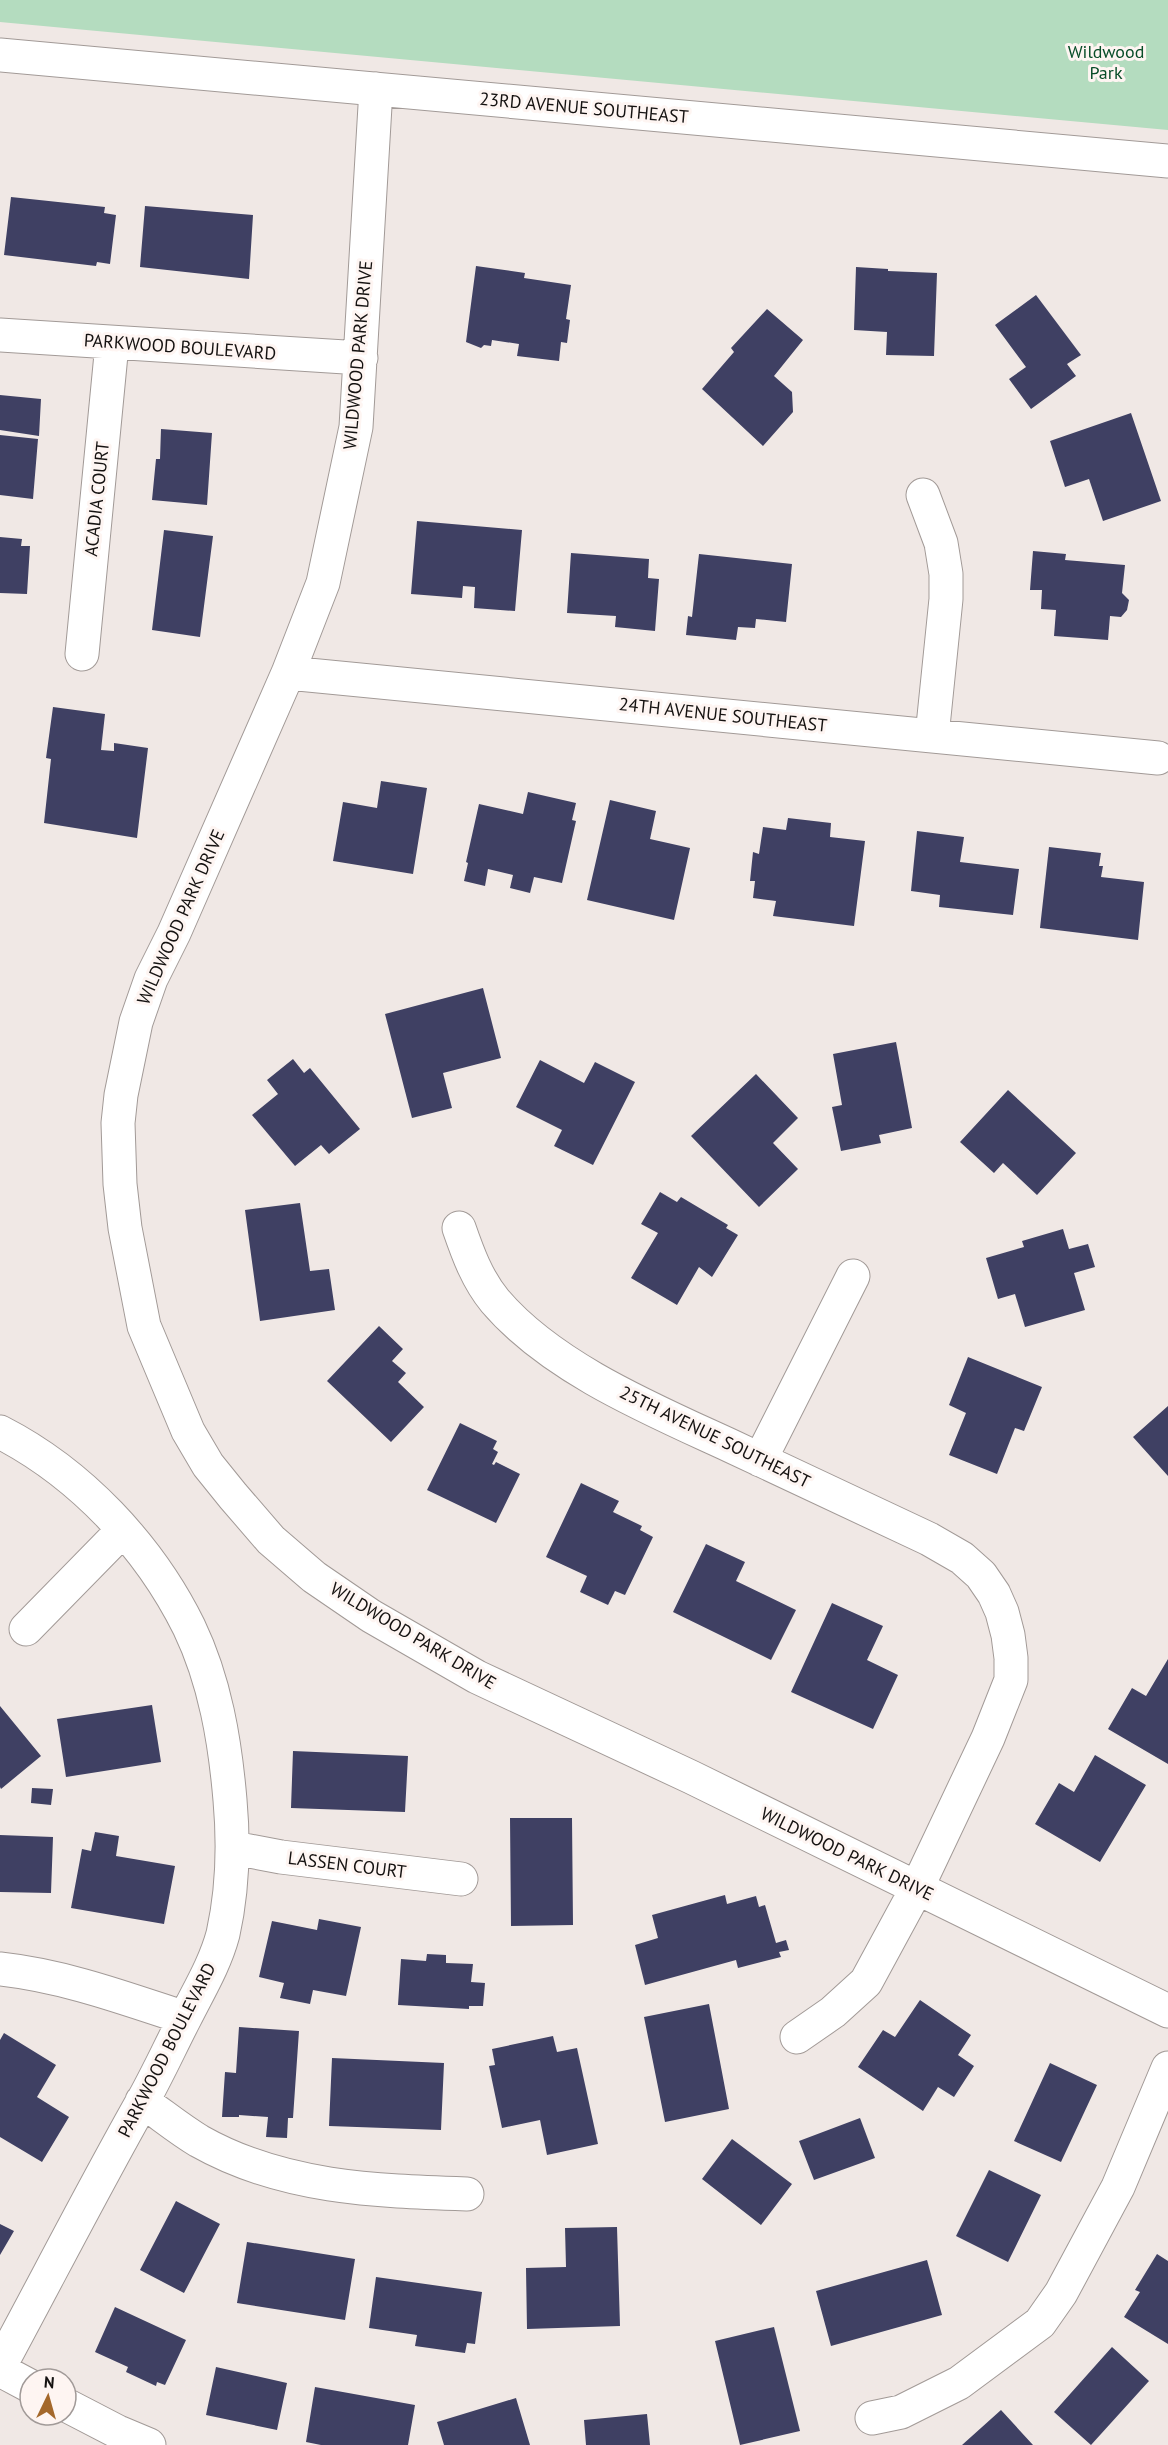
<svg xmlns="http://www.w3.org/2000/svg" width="1168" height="2445" viewBox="0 0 1168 2445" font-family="'PT Sans',sans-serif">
<rect width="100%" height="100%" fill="#f0e8e5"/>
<path fill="#b4dcbf" d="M 0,0 L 1168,0 L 1168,130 L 0,22 Z"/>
<path fill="#3f4063" d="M 11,197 L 105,207 L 104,213 L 116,215 L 110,264 L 97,262 L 96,266 L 4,255 Z
M 145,206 L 253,215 L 249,279 L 140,267 Z
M 476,266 L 525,273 L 524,278 L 571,285 L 566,319 L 570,320 L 567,343 L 561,342 L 559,361 L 517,356 L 519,344 L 492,340 L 491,346 L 484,345 L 481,348 L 466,342 Z
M 856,267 L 888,269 L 888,271 L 937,273 L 934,356 L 886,355 L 887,332 L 854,330 Z
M 1036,295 L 1081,355 L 1067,364 L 1076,376 L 1031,409 L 1009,379 L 1026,367 L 995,325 Z
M 767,309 L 803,340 L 774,376 L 792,392 L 793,412 L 763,446 L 702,389 L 734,352 L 731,348 Z
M 0,395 L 41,399 L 39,436 L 0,430 Z
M 1131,413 L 1161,501 L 1103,521 L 1089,479 L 1065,487 L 1050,441 Z
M 161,429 L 212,433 L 207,505 L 152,500 L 156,459 L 160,459 Z
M 0,435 L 38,439 L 33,499 L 0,495 Z
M 417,521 L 522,530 L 515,611 L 474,608 L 475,587 L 463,586 L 462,598 L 411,594 Z
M 164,530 L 213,536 L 200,637 L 152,630 Z
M 0,537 L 22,539 L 21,546 L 30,546 L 27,594 L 0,593 Z
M 1033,551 L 1066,554 L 1065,560 L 1125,565 L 1122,593 L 1129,600 L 1127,610 L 1121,617 L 1110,616 L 1108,640 L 1054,636 L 1056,610 L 1041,609 L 1042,590 L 1030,590 Z
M 571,553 L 649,559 L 648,578 L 659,579 L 655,631 L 615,627 L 616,616 L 567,613 Z
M 699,554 L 792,564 L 786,622 L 756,619 L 755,628 L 738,627 L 736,640 L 686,635 L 688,616 L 692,617 Z
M 53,707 L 105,714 L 101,750 L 114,751 L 114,743 L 148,748 L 137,838 L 44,823 L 51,759 L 46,758 Z
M 381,781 L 427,788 L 413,874 L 333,861 L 343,802 L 377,808 Z
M 528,792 L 576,803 L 572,820 L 576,821 L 562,883 L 534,877 L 530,893 L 510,888 L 513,875 L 488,869 L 485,886 L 464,881 L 468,863 L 466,862 L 479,804 L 523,814 Z
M 610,800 L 656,811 L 650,839 L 690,848 L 674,920 L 587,900 Z
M 788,818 L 831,823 L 830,837 L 865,841 L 854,926 L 773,916 L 776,901 L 753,898 L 755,881 L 750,881 L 753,852 L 759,854 L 763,827 L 786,830 Z
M 917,831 L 964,837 L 960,862 L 1019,869 L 1013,915 L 939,907 L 940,895 L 911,891 Z
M 1049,847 L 1101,853 L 1099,866 L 1103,866 L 1101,877 L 1144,882 L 1138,940 L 1040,928 Z
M 483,988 L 501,1058 L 443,1073 L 452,1108 L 412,1118 L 385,1014 Z
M 896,1042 L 912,1128 L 879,1135 L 881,1143 L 841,1151 L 832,1107 L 842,1105 L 833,1054 Z
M 293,1059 L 304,1073 L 310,1068 L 360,1129 L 329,1154 L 321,1145 L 295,1166 L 252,1115 L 278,1094 L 267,1080 Z
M 540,1060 L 584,1083 L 595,1062 L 635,1082 L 593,1165 L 554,1146 L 562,1130 L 516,1107 Z
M 756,1074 L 798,1118 L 773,1143 L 798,1169 L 759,1207 L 691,1136 Z
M 1008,1090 L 1076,1153 L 1037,1195 L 1003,1163 L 994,1173 L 960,1142 Z
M 660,1192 L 677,1202 L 681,1197 L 728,1225 L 726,1228 L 738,1235 L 712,1277 L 699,1267 L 677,1305 L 631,1278 L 658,1233 L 641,1224 Z
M 300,1203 L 310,1271 L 329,1269 L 335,1310 L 260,1321 L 245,1210 Z
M 1063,1229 L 1069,1249 L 1088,1244 L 1095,1267 L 1074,1273 L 1085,1310 L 1025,1327 L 1015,1294 L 998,1299 L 986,1258 L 1024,1247 L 1022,1241 Z
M 379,1326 L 403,1349 L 392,1361 L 406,1373 L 398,1382 L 424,1407 L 391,1442 L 327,1381 Z
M 968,1357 L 1042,1387 L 1024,1431 L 1015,1428 L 997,1474 L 949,1455 L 966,1413 L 949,1405 Z
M 1168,1406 L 1168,1476 L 1133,1437 Z
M 460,1423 L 497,1441 L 493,1449 L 498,1452 L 492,1464 L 494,1465 L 496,1462 L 520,1474 L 496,1523 L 427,1490 Z
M 581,1483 L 619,1501 L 613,1512 L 642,1526 L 640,1530 L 653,1537 L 625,1595 L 615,1591 L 608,1605 L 580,1592 L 587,1576 L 546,1557 Z
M 706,1544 L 745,1562 L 736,1581 L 796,1610 L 771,1660 L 673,1612 Z
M 832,1603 L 883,1626 L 867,1660 L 898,1675 L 873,1729 L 791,1692 Z
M 1168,1659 L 1168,1764 L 1108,1729 L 1132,1688 L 1146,1696 Z
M 152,1705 L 161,1762 L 66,1777 L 57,1719 Z
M 0,1706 L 41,1756 L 1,1789 L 0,1787 Z
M 293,1751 L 408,1756 L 405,1812 L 291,1808 Z
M 1095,1755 L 1146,1785 L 1100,1862 L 1035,1824 L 1059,1783 L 1074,1792 Z
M 32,1788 L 53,1789 L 51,1805 L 31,1803 Z
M 510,1818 L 572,1818 L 573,1925 L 511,1926 Z
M 95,1832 L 119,1836 L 116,1856 L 175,1866 L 164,1924 L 71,1908 L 82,1849 L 91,1851 Z
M 0,1835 L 53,1837 L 51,1893 L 0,1892 Z
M 725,1895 L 727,1904 L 756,1896 L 759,1907 L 765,1905 L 776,1943 L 786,1940 L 789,1950 L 779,1952 L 781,1957 L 738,1968 L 736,1960 L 645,1985 L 635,1945 L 658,1938 L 652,1915 Z
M 319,1919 L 361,1927 L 346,1996 L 313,1990 L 310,2004 L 280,1998 L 284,1983 L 259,1977 L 272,1921 L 317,1930 Z
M 427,1954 L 446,1955 L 446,1963 L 473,1964 L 471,1982 L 485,1983 L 483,2006 L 469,2006 L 469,2009 L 398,2005 L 401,1959 L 426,1961 Z
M 920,2000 L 971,2035 L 958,2055 L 974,2066 L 954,2097 L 938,2087 L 923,2111 L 858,2067 L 883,2030 L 895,2037 Z
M 709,2004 L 729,2109 L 665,2122 L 644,2017 Z
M 239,2027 L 299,2031 L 293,2118 L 288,2118 L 287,2138 L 266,2137 L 268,2117 L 239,2115 L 239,2117 L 222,2117 L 225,2072 L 236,2073 Z
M 4,2033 L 56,2065 L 37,2097 L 69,2117 L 42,2162 L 0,2137 L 0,2040 Z
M 553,2036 L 557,2052 L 577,2048 L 598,2144 L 547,2155 L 540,2120 L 502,2128 L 489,2066 L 495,2065 L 492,2049 Z
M 332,2058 L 444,2063 L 441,2130 L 329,2126 Z
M 1050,2063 L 1097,2085 L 1061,2162 L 1014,2141 Z
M 860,2118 L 875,2158 L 814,2180 L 799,2141 Z
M 732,2139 L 792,2184 L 761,2225 L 702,2179 Z
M 989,2170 L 1041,2195 L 1008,2262 L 956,2236 Z
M 176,2201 L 220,2224 L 184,2293 L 140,2270 Z
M 0,2224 L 14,2231 L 0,2255 Z
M 617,2227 L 620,2326 L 527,2329 L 526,2268 L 566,2267 L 565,2228 Z
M 247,2242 L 355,2259 L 345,2320 L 237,2303 Z
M 1157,2254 L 1168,2261 L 1168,2344 L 1124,2317 L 1140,2292 L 1135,2290 Z
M 927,2260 L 942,2315 L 831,2346 L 816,2291 Z
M 376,2277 L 482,2292 L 475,2344 L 467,2343 L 465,2353 L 415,2346 L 417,2335 L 369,2328 Z
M 115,2307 L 186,2340 L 165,2385 L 157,2382 L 156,2386 L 126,2372 L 128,2367 L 95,2352 Z
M 774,2327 L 800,2431 L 740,2445 L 715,2341 Z
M 1112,2347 L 1149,2381 L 1091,2445 L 1054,2412 Z
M 216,2367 L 287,2383 L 277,2430 L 206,2415 Z
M 315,2387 L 415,2405 L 408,2445 L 321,2445 L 306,2442 Z
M 516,2398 L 530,2445 L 444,2445 L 437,2422 Z
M 1001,2410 L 1033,2445 L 962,2445 Z
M 647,2414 L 650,2445 L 586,2445 L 584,2420 Z"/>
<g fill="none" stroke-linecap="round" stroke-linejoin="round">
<g stroke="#a29a97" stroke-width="35">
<path id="minor" d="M 0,55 L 1168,161
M 376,89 L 356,427 L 323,583 L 288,673 L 174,933 L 151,979 L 136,1022 L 121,1095 L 118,1123 L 120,1184 L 125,1228 L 144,1326 L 188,1431 L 208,1465 L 233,1496 L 271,1540 L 314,1577 L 371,1616 L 477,1677 L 691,1777 L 1168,2011
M 0,335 L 361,358
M 923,495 L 941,543 L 946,574 L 946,599 L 932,736
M 82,654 L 112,344
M 288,673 L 1158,758
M 459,1228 C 468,1254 477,1279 495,1301 C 552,1368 653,1410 731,1446 C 797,1477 863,1508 929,1539 L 962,1558 L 981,1575 L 994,1594 L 1002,1612 L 1008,1635 L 1011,1658 L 1011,1680 L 988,1738 L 917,1888 L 866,1982 L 833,2012 L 797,2037
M 0,1432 C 80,1473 149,1546 189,1627 C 215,1681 225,1741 230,1800 C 234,1845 233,1889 223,1934 C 215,1964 199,1990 185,2018 C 170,2047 157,2076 141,2104 C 92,2191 47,2279 0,2366
M 760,1460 L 853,1276
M 26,1629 L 123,1530
M 234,1848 L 281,1857 L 461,1879
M 0,1969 C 64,1976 124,1998 185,2018
M 142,2101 C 161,2114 179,2129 199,2141 C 282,2188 375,2191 467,2194
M 0,2370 L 30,2386
M 66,2405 L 118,2432 L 149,2445
M 872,2418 L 901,2412 L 959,2383 L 1040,2323 L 1061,2293 L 1118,2187 L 1168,2068"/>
</g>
<use href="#minor" stroke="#fff" stroke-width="33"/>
</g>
<g text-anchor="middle" stroke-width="6" stroke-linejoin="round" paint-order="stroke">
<g font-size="18" fill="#084d28" stroke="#fef5f2">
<text x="1106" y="58">Wildwood<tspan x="1106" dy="21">Park</tspan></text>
</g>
<g font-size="18" fill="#151211" stroke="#fef5f2">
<text transform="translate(584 108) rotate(5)" y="6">23RD AVENUE SOUTHEAST</text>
<text transform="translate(180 347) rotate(4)" y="6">PARKWOOD BOULEVARD</text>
<text transform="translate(358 355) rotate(-85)" y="6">WILDWOOD PARK DRIVE</text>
<text transform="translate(97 499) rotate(-84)" y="6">ACADIA COURT</text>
<text transform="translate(723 715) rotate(6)" y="6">24TH AVENUE SOUTHEAST</text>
<text transform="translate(181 917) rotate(-66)" y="6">WILDWOOD PARK DRIVE</text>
<text transform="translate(715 1437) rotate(26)" y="6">25TH AVENUE SOUTHEAST</text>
<text transform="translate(413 1636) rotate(31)" y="6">WILDWOOD PARK DRIVE</text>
<text transform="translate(847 1854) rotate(26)" y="6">WILDWOOD PARK DRIVE</text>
<text transform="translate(347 1865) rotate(7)" y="6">LASSEN COURT</text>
<text transform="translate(167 2050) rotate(-63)" y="6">PARKWOOD BOULEVARD</text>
</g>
</g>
<g transform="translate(48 2397) rotate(5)"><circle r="28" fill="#fef5f2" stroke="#a19a98" stroke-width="1.5"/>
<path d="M0-4.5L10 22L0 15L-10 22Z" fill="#a4682b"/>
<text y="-9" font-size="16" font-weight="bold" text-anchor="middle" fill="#151211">N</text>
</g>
</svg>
